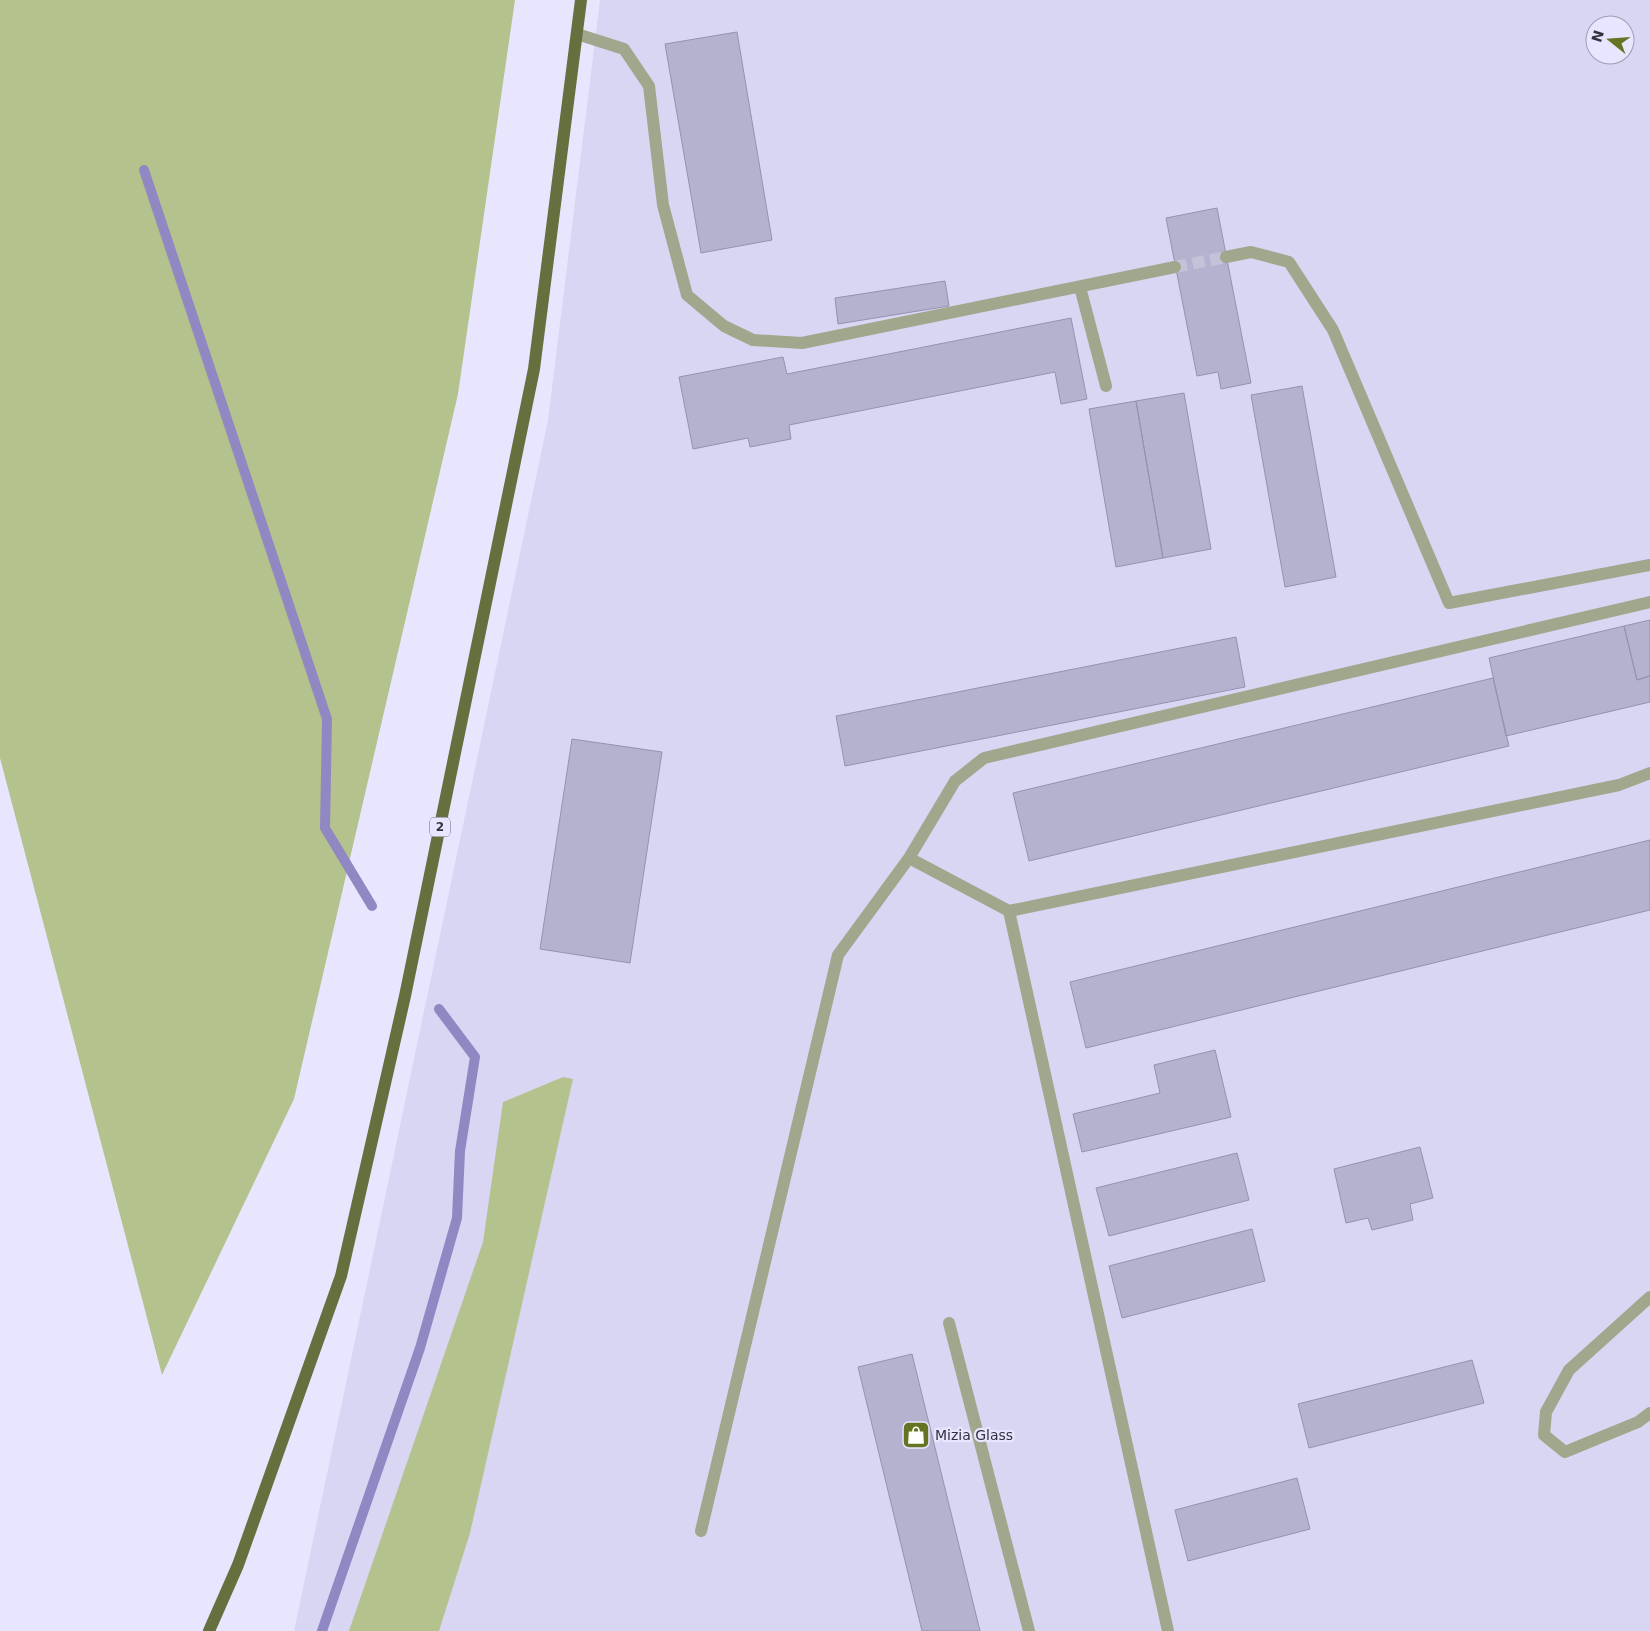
<svg xmlns="http://www.w3.org/2000/svg" width="1650" height="1631" viewBox="0 0 1650 1631" font-family="'DejaVu Sans',sans-serif">
<rect width="100%" height="100%" fill="#e8e6ff"/>
<path fill="#d9d6f4" fill-rule="evenodd" d="M 600,0 L 1650,0 L 1650,1631 L 294,1631 L 548,420 ZM 1595,25 L 1625,25 L 1625,55 L 1595,55 Z"/>
<path fill="#b4c28e" d="M 0,0 L 515,0 L 458,394 L 294,1099 L 162,1375 L 0,758 Z
M 563,1077 L 573,1079 L 470,1533 L 439,1631 L 349,1631 L 483,1242 L 503,1102 Z"/>
<g fill="none" stroke-linecap="round" stroke-linejoin="round">
<path stroke="#9088c2" stroke-width="10" d="M 144,170 L 327,719 L 325,828 L 372,906
M 322,1631 L 420,1348 L 457,1218 L 460,1151 L 475,1057 L 439,1009"/>
</g>
<path fill="#b5b2d0" stroke="#9592af" d="M 737,32 L 772,240 L 701,253 L 665,44 Z
M 1217,208 L 1251,383 L 1221,389 L 1218,372 L 1197,376 L 1166,218 Z
M 945,281 L 949,306 L 838,324 L 835,298 Z
M 1071,318 L 1087,399 L 1061,404 L 1055,372 L 789,425 L 791,439 L 750,447 L 748,438 L 693,449 L 679,377 L 783,357 L 787,374 Z
M 1302,386 L 1336,577 L 1285,587 L 1251,395 Z
M 1184,393 L 1211,549 L 1163,558 L 1136,401 Z
M 1136,401 L 1163,558 L 1116,567 L 1089,409 Z
M 1650,620 L 1650,676 L 1637,680 L 1624,626 Z
M 1624,626 L 1637,680 L 1650,676 L 1650,702 L 1506,736 L 1489,658 Z
M 1236,637 L 1245,687 L 845,766 L 836,716 Z
M 1493,678 L 1509,746 L 1029,861 L 1013,793 Z
M 572,739 L 662,752 L 630,963 L 540,949 Z
M 1650,840 L 1650,910 L 1086,1048 L 1070,982 Z
M 1215,1050 L 1231,1117 L 1082,1152 L 1073,1114 L 1160,1093 L 1154,1065 Z
M 1420,1147 L 1433,1198 L 1410,1204 L 1413,1220 L 1372,1230 L 1368,1218 L 1346,1223 L 1334,1169 Z
M 1237,1153 L 1249,1200 L 1109,1236 L 1096,1188 Z
M 1252,1229 L 1265,1281 L 1122,1318 L 1109,1266 Z
M 912,1354 L 980,1631 L 922,1631 L 858,1367 Z
M 1472,1360 L 1484,1403 L 1309,1448 L 1298,1404 Z
M 1297,1478 L 1310,1529 L 1188,1561 L 1175,1510 Z"/>
<g fill="none" stroke-linecap="round" stroke-linejoin="round">
<path stroke="#c4c2d8" stroke-width="12" stroke-dasharray="12 6" stroke-linecap="butt" d="M 1175,267 L 1226,257"/>
<path stroke="#a0a78c" stroke-width="12" d="M 1650,1297 L 1569,1370 L 1546,1412 L 1544,1435 L 1565,1452 L 1638,1422 L 1650,1413"/>
<path stroke="#a0a78c" stroke-width="12" d="M 577,34 L 624,49 L 649,86 L 663,205 L 687,295 L 724,326 L 753,340 L 802,343 L 1175,267
M 1226,257 L 1251,252 L 1289,262 L 1333,330 L 1449,603 L 1650,565
M 1080,287 L 1106,386
M 909,858 L 1009,911 L 1168,1631
M 1009,911 L 1619,785 L 1650,773
M 949,1323 L 1029,1631
M 701,1531 L 838,955 L 909,858 L 955,781 L 984,758 L 1650,602"/>
<path stroke="#64703e" stroke-width="12" d="M 209,1631 L 238,1565 L 341,1276 L 405,996 L 534,369 L 581,0"/>
</g>
<defs>
<g id="shop-square" transform="scale(1.4375)"><rect x="-9" y="-9" width="18" height="18" rx="4" fill="#647422" stroke="#e8e6ff"/><path d="M-5-2.5h2.3a2.7 3.5 0 0 1 5.4 0H5L5.5 6h-11ZM-1.5-2.5h3a1.5 2.3 0 0 0-3 0Z" fill="#fff"/></g>
</defs>
<g fill-rule="evenodd">
<use href="#shop-square" x="916" y="1435"/>
</g>
<g text-anchor="middle" stroke-width="4.5" stroke-linejoin="round" paint-order="stroke">
<rect fill="#e8e6ff" stroke="#696778" stroke-width="1" x="430" y="817.5" width="20" height="19" rx="4"/>
<g font-size="12" font-weight="bold" fill="#33313e">
<text x="440" y="831">2</text>
</g>
<g font-size="14" fill="#33313e" stroke="#e8e6ff" text-anchor="start">
<text x="935" y="1440">Mizia Glass</text>
</g>
</g>
<g transform="translate(1610 40) rotate(287)"><circle r="24" fill="#e8e6ff" stroke="#a09eb2"/>
<path d="M0-4L9 19L0 12L-9 19Z" fill="#647422"/>
<text y="-8" font-size="14" font-weight="bold" text-anchor="middle" fill="#33313e">N</text>
</g>
</svg>
